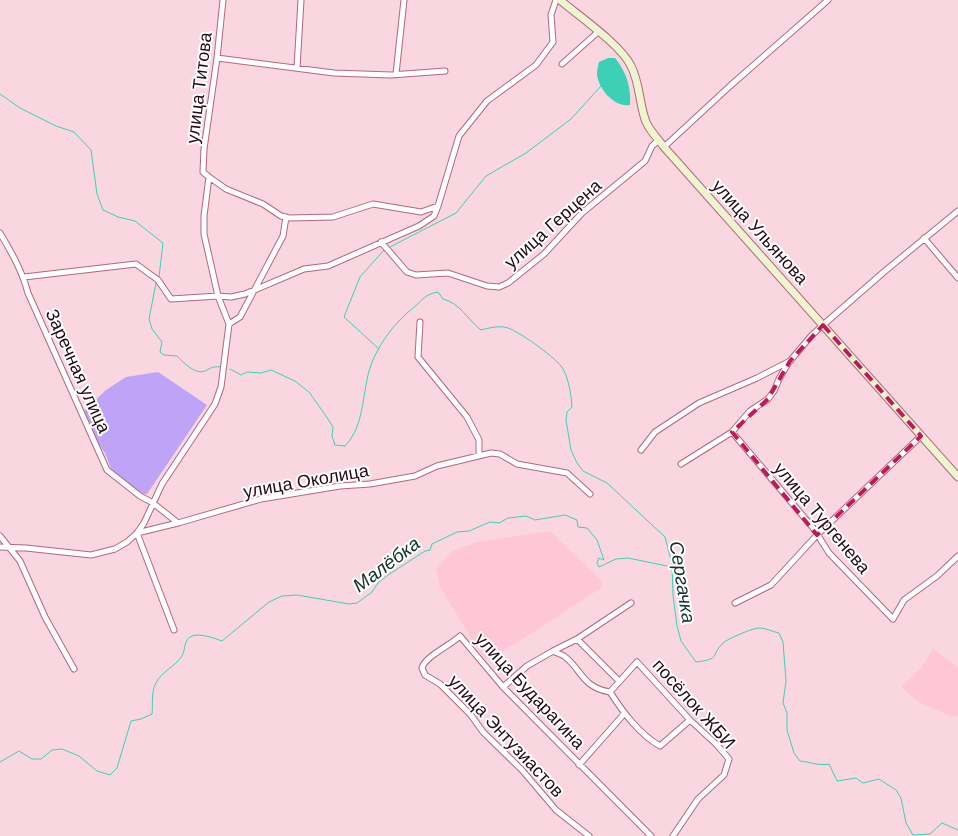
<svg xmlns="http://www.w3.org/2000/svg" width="958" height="836" viewBox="0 0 958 836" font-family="'DM Sans',sans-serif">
<rect width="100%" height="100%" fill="#f9d6e0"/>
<path fill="#fec6d7" d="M 550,531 L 602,581 L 601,588 L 518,642 L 485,660 L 440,587 L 436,568 L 453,551 L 478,542 Z
M 933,649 L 958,667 L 958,716 L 952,717 L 919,702 L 901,687 L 921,668 Z"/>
<path fill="#bea3f6" d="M 158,372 L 207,405 L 147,494 L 144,494 L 121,480 L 112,471 L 105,453 L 99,444 L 83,412 L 106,390 L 126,377 Z"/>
<path fill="#3cd1b7" d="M 608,58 L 615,58 C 627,73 631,87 630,105 C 615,108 598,89 597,74 C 597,70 598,66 599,62 Z"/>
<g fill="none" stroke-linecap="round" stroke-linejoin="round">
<path stroke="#3cd1b7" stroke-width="1" d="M 0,94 L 20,108 L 56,126 L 74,132 L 91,150 L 97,194 L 103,210 L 118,217 L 135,221 L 163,243 L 159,277
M 390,247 L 456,213 L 486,176 L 526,153 L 571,119 L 601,86
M 156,283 L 149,319 L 152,329 L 162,342 L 160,352 L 164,355 L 177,356 C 183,362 195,375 205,371 C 211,368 213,366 220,367
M 379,349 L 344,317 L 360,277 L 384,250
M 230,369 L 241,375 L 247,372 L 261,373 L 271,370 L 295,381 L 309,392 L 326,416 L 333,427 L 332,436 L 335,445 L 345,446 C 364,426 362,397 369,371 C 376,347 394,323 413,308 C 423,300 425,294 438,292 L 443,299 C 460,303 468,320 481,330 C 489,328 500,325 508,328 C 520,332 558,359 563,369 C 569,380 571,394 572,407 L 567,412 L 566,420 L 571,450 L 577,463 L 583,471 L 607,483 L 665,537 L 672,564 L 673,595 L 677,626 L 681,641 L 696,662 C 721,659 710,656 723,643 C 727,639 755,627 760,628 C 766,628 773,632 779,633 L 783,642 L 786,681 L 783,703 L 787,713 L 787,730 L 794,753 L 800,761 C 810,762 819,766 829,764 L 837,781 L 856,778 L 863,783 L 879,779 L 896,790 L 901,798 L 906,823 L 913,835 L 930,834 L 942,823 L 958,830
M 0,762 L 19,751 L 32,759 L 41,759 L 52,750 L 62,749 L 79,756 L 97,771 L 110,775 L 117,768 L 131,721 L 141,719 L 152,714 C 153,705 151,691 156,683 C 162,671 175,667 182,656 C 186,649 183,640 192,636 C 200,633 214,638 222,641 L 269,602 L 282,596 L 297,595 L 349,604 L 357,603 L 372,592 L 378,583 L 388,575 L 425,551 L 430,550 L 432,544 L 457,532 L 469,531 L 490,522 L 499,523 L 508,518 L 526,516 L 535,520 L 565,515 L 577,520 L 578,527 L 587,528 L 597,540 L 604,560 L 599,558 L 597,563 L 599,567 L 616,559 L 628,558 L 672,567"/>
<g stroke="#b36781" stroke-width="7">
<path id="street" d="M 223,0 L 217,58 L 204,149 L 203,172 L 209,177 L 226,189 L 263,204 L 281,216 L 289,218 L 333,217 L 373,204 L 421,212 L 438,206 L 459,136 L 487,101 L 536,65 L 553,42 L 551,15 L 556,0
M 217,58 L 334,73 L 391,75 L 445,71
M 562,64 L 598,32
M 297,68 L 301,0
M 396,74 L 404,0
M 664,147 L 730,86 L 828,0
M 0,233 C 12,253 22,271 28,293 L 107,470 L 140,496 L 153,503 L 178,523
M 924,238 L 958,278
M 381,242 L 407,272 L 416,275 L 448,273 L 487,286 L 499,287 L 508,283 L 544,254 L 582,213 L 645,161 L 652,146 L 659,140
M 24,277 L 136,264 L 158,280 L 171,299 L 218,296 L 231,297 L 245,294 L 304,269 L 328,266 L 419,226 L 434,216 L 438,206
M 420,322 L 418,357 L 467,417 L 479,440 L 479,455
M 229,324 L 240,317 L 283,236 L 286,217
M 732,432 L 814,529 L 829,553 L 893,619 L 904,600 L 937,576 L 958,556
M 641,450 L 655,432 L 699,403 L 757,378 L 790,361 L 811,336 L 823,325 L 885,271 L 958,211
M 681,464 L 732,432 L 750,411 L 768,399 L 774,391 L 779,379 L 789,362
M 137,533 L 178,523 L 261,499 L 340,486 L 370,484 L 415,476 L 437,466 L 491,453 L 500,454 L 517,464 L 567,473 L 590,494
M 137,533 L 174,630
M 0,536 L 20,561 L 45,617 L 74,669
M 0,547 L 26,548 L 91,555 L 115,549 L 127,542 L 137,533 L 144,523 L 162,484 L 215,404 L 221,387 L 229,324 L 218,296 L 204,234 L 204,216 L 209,177
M 735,603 L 771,585 L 817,535 L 921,436
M 577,639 L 631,603
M 553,651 L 577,639 L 619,681
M 503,687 L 527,666 L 553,651 C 556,653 561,654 564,656 C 582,669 581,687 610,692
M 579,765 L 624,714
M 589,836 L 556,810 L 522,770 L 483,732 L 471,715 L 440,684 L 425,675 L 422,668 C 424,657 451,645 460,636 L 503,687 L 651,836
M 673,836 L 698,799 L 724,775 L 729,759 L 717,745 L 690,720 L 637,662 L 610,692 C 623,712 639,734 660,746 L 690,720"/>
</g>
<g stroke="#b36781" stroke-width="9">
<path id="secondary" d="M 560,0 C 579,16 621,45 631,66 C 640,83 639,104 646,122 C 650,131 658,139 664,147 L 958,477"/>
</g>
<use href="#street" stroke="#fff" stroke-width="5"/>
<use href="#secondary" stroke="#edf4ce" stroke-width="7"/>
</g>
<path fill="none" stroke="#c2185b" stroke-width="4" stroke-dasharray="10 6" stroke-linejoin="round" d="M 823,325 L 921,436 L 817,535 L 732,432 L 768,399 L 790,361 Z"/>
<g text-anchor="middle" stroke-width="4" stroke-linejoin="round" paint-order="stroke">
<g font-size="18" fill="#270a16" stroke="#fff">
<text transform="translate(199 88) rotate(-83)" y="6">улица Титова</text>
<text transform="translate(553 224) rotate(-42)" y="6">улица Герцена</text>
<text transform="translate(760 232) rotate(48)" y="6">улица Ульянова</text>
<text transform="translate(78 371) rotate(66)" y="6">Заречная улица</text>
<text transform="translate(306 481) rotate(-10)" y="6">улица Околица</text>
<text transform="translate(822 518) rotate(50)" y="6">улица Тургенева</text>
<text transform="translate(530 691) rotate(47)" y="6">улица Бударагина</text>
<text transform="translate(694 704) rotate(48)" y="6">посёлок ЖБИ</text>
<text transform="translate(506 736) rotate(47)" y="6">улица Энтузиастов</text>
</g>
<g font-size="19" font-style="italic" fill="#12312b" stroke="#fff">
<text transform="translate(386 564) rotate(-37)" y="7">Малёбка</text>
<text transform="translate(683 582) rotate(81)" y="7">Сергачка</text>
</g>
</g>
</svg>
